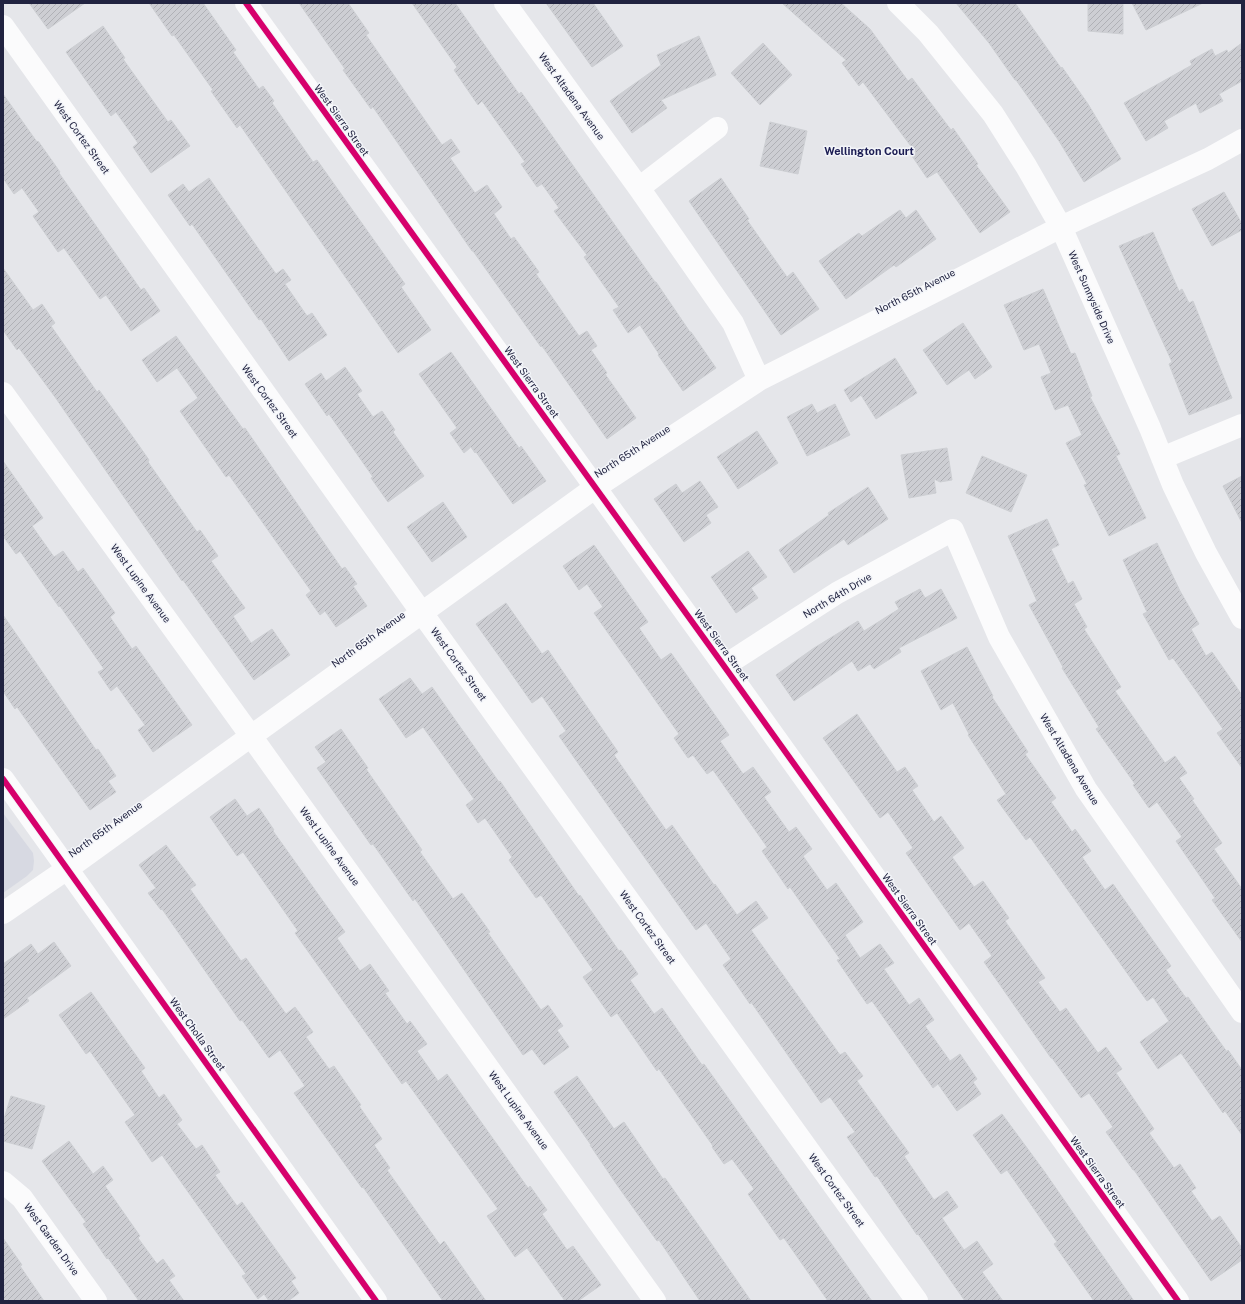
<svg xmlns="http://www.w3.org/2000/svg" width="1245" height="1304" viewBox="0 0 1245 1304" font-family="'Public Sans',sans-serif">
<defs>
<pattern id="building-hatch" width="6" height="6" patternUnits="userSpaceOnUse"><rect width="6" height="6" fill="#cdced3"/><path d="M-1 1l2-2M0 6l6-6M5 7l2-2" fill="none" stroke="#b0b1b6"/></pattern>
</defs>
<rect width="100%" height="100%" fill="#e5e6ea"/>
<path fill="#d7d9e2" d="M 3,813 L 33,853 L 34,861 L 33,870 L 27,876 L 3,893 Z"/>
<path fill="url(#building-hatch)" stroke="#cdcfd3" d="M 29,3 L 85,3 L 48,29 Z
M 149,3 L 203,3 L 236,50 L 233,52 L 259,89 L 263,86 L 274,101 L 272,103 L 313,162 L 317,160 L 405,284 L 401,287 L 431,330 L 398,353 L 240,125 L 237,128 L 211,91 L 213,90 L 174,35 L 172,36 Z
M 299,3 L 348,3 L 369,33 L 366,35 L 442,145 L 451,139 L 460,152 L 450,158 L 475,193 L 487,185 L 502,207 L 494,214 L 511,239 L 514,237 L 539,272 L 536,274 L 579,336 L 587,331 L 597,346 L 591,350 L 607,373 L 605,374 L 636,418 L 607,439 L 542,346 L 541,347 L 473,251 L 472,251 L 373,107 L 371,109 L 343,70 L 345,69 Z
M 412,3 L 455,3 L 519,94 L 521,92 L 555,140 L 655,282 L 656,282 L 690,332 L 691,332 L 716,368 L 683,391 L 658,355 L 659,354 L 640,325 L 628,333 L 613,310 L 619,307 L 584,257 L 587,255 L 554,211 L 559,208 L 542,184 L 537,187 L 521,164 L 525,162 L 482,101 L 478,105 L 454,70 L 457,67 Z
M 546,3 L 593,3 L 623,46 L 592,67 Z
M 782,3 L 841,3 L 870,29 L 908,81 L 912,78 L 951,130 L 953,128 L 978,164 L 976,165 L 1010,212 L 980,233 L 937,172 L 927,178 L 912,156 L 916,153 L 863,82 L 859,86 L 842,63 L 846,60 Z
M 956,3 L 1015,3 L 1061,68 L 1062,67 L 1088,104 L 1121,159 L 1084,182 L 1059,141 L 1016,80 L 1015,80 L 989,43 Z
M 1088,3 L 1123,3 L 1123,34 L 1088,31 Z
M 1132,3 L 1203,3 L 1146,30 Z
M 103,26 L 125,58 L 123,59 L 168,122 L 171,120 L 190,146 L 151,173 L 133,147 L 138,143 L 116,112 L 111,116 L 66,52 Z
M 699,36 L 716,75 L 661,100 L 667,108 L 632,133 L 610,101 L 661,65 L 657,55 Z
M 763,43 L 792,75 L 760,105 L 731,73 Z
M 1242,43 L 1242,81 L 1219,94 L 1223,101 L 1200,113 L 1196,103 L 1164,121 L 1168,128 L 1146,141 L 1124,103 L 1192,65 L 1190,61 L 1212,49 L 1215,56 L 1227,50 L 1228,53 Z
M 3,94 L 37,142 L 38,141 L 60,172 L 59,173 L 141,290 L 144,288 L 160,311 L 131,331 L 106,295 L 100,299 L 64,248 L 58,252 L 33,216 L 39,212 L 22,188 L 14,194 L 3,178 Z
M 770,122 L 807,131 L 798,174 L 760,166 Z
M 209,178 L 276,274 L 283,269 L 291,280 L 285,284 L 307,316 L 312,313 L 327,335 L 289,361 L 261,319 L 259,320 L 192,224 L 190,226 L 168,195 L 183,184 L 189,192 Z
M 721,178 L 749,219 L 747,220 L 787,277 L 793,272 L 819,309 L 781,335 L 689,201 Z
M 1224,192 L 1242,224 L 1242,230 L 1212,246 L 1192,209 Z
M 900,210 L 906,218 L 916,210 L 936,239 L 896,267 L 894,265 L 846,299 L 819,261 L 859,233 L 862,236 Z
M 1153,232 L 1179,291 L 1182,289 L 1189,303 L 1193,301 L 1232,398 L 1189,415 L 1169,364 L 1172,362 L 1119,246 Z
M 3,268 L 33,310 L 42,304 L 55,323 L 51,326 L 97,392 L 99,390 L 135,440 L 149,460 L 148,462 L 197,532 L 200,530 L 218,556 L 211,561 L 245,608 L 233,616 L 251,643 L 272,629 L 290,655 L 254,680 L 183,580 L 182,581 L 55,397 L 19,348 L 17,350 L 3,330 Z
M 1043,289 L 1071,354 L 1075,353 L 1092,396 L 1090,397 L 1120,454 L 1116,456 L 1146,518 L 1109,536 L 1084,485 L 1087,484 L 1066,443 L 1082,435 L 1068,405 L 1055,410 L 1041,377 L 1051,373 L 1039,344 L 1024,350 L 1004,305 Z
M 963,323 L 992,367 L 975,379 L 969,370 L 947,385 L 923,350 Z
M 176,336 L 243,429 L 245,428 L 342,569 L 345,567 L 357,584 L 353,586 L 367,606 L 336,627 L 325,611 L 320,615 L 306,595 L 311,591 L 229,475 L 226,477 L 180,411 L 198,398 L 177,368 L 157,382 L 142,360 Z
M 451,352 L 519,448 L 521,446 L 546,481 L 513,504 L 476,452 L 475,453 L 471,447 L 464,453 L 450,433 L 457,428 L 419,374 Z
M 895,358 L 917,393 L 876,419 L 861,395 L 851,402 L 844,390 Z
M 345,367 L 362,391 L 357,394 L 373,417 L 382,411 L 395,430 L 393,432 L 424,476 L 388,502 L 371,478 L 373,477 L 329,414 L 327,416 L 305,384 L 321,373 L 326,381 Z
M 812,404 L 817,413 L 835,404 L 850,435 L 807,456 L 787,417 Z
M 757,431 L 778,463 L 738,489 L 717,457 Z
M 947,448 L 952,480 L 940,482 L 934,479 L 936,493 L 909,498 L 901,455 Z
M 982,456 L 1027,475 L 1011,512 L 966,493 Z
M 3,461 L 43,518 L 32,526 L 54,557 L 63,551 L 78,572 L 83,568 L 115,613 L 110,617 L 132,649 L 136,646 L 192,725 L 153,752 L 138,730 L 145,725 L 117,686 L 111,691 L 98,672 L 104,669 L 60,606 L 59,607 L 20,551 L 16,554 L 3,536 Z
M 1242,476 L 1242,523 L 1223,486 Z
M 700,481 L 718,507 L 706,515 L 711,523 L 684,542 L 654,499 L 676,484 L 682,493 Z
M 868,487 L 888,519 L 848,545 L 844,539 L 794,573 L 779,550 L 829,515 L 828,513 Z
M 443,502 L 467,537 L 432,562 L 407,527 Z
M 1047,519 L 1059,545 L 1051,549 L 1068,584 L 1073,581 L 1082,599 L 1074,604 L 1087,627 L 1084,629 L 1121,687 L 1115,691 L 1165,763 L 1175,756 L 1187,773 L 1179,778 L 1194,799 L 1192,800 L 1222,843 L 1214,849 L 1242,889 L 1242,942 L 1212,900 L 1215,898 L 1176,841 L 1182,837 L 1157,802 L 1149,808 L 1133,785 L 1135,784 L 1096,729 L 1099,727 L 1062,668 L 1063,667 L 1029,605 L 1037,601 L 1008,536 Z
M 1157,543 L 1180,591 L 1199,624 L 1191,629 L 1206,656 L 1212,652 L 1242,695 L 1242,768 L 1217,733 L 1223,729 L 1173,658 L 1169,660 L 1143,614 L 1147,612 L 1123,560 Z
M 594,545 L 648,622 L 639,628 L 661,660 L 671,653 L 729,735 L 720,741 L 743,774 L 753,767 L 771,792 L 764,797 L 789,832 L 796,827 L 812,849 L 803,856 L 827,890 L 836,883 L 863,922 L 845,935 L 860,958 L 880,944 L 894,963 L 884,969 L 909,1005 L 919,998 L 934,1020 L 925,1026 L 950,1061 L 960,1054 L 977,1079 L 973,1082 L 981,1094 L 957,1111 L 938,1084 L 933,1088 L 872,1001 L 867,1004 L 837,960 L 840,959 L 790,887 L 788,889 L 762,851 L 767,847 L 713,770 L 707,774 L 693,755 L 688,758 L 674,738 L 679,734 L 594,613 L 603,607 L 587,584 L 579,590 L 563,566 Z
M 748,551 L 767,577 L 751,588 L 758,598 L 736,613 L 711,577 Z
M 920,589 L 925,598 L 941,589 L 957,618 L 899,648 L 901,652 L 874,669 L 870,664 L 858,671 L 852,661 L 794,701 L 776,675 L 814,648 L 858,621 L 864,631 L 899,609 L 895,602 Z
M 506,603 L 542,654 L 548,650 L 618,752 L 614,755 L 666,830 L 672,825 L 714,885 L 715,884 L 737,915 L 756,901 L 768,918 L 751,930 L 840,1055 L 845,1052 L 863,1076 L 857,1081 L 909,1153 L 904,1156 L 934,1200 L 947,1191 L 958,1207 L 942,1218 L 964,1250 L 977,1241 L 993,1264 L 982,1272 L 1003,1301 L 965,1301 L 918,1234 L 917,1235 L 877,1176 L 875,1177 L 847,1137 L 855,1132 L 830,1097 L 821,1103 L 751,1002 L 750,1004 L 723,965 L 731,959 L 706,923 L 696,930 L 580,766 L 559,736 L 566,731 L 542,696 L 532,703 L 504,663 L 476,624 Z
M 3,615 L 96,750 L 98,749 L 116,776 L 108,781 L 116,792 L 90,810 L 17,707 L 15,709 L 3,691 Z
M 967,647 L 993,696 L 992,697 L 1028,752 L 1025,754 L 1056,798 L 1051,802 L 1072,832 L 1075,829 L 1091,851 L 1082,857 L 1105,890 L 1113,884 L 1171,966 L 1166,970 L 1186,998 L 1188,997 L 1227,1052 L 1228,1050 L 1242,1070 L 1242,1135 L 1225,1111 L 1223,1113 L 1181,1053 L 1158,1069 L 1140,1042 L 1169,1021 L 1153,997 L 1147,1001 L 1030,837 L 1026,840 L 997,800 L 1006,794 L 968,735 L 969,734 L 953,703 L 941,710 L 921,671 Z
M 410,678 L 422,694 L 432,687 L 499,782 L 500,781 L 579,896 L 580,895 L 619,951 L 621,950 L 638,974 L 630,980 L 654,1014 L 662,1008 L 702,1065 L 704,1064 L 872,1301 L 828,1301 L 784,1238 L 780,1240 L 748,1194 L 754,1189 L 732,1159 L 724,1164 L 712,1147 L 713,1146 L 659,1069 L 657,1071 L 617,1013 L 611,1017 L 583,977 L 593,970 L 541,895 L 536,898 L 509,860 L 512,857 L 485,818 L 478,823 L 466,805 L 474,799 L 423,727 L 406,738 L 379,699 Z
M 857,714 L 897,772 L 905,767 L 918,786 L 912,790 L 934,822 L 941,816 L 964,848 L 952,857 L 974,887 L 983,881 L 1009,918 L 1005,921 L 1045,978 L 1038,982 L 1060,1012 L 1066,1008 L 1098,1053 L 1106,1047 L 1122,1069 L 1116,1073 L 1154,1129 L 1149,1133 L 1174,1168 L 1180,1164 L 1196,1188 L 1191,1191 L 1212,1221 L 1220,1216 L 1242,1248 L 1242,1260 L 1211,1281 L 1134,1170 L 1133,1170 L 1106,1132 L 1113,1127 L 1089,1093 L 1081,1098 L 1052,1058 L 1051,1058 L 984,962 L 992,956 L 969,923 L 960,930 L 906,853 L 913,848 L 888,812 L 880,818 L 823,738 Z
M 341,729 L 368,768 L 366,769 L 422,850 L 420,852 L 453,899 L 462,893 L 490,932 L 488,933 L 541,1010 L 548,1005 L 563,1026 L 557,1030 L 569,1047 L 544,1065 L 532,1049 L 523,1055 L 415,899 L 413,901 L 373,844 L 371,845 L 317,768 L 326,762 L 315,747 Z
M 235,799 L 247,816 L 259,808 L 274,830 L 273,831 L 345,932 L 337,938 L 360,971 L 370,964 L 389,991 L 385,993 L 407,1024 L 410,1021 L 427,1044 L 417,1051 L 438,1081 L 447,1074 L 528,1188 L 530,1186 L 547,1210 L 542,1214 L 567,1250 L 573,1246 L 601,1285 L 578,1301 L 565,1301 L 527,1248 L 515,1257 L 487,1216 L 498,1209 L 406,1081 L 402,1084 L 295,933 L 298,931 L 243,852 L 237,856 L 210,817 Z
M 166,845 L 196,885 L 190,889 L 241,961 L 246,958 L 286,1014 L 295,1007 L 313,1032 L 306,1037 L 329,1069 L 334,1066 L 361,1105 L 359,1106 L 382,1139 L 374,1145 L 390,1168 L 387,1170 L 440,1245 L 444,1241 L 486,1301 L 443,1301 L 363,1187 L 362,1188 L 294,1093 L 305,1086 L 280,1050 L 269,1058 L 242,1020 L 240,1021 L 162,909 L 161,910 L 148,893 L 156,888 L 139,865 Z
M 54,942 L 71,966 L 27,998 L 29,1001 L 3,1019 L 3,964 L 31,944 L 38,954 Z
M 91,992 L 145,1068 L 141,1071 L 159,1098 L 164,1094 L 182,1120 L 177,1124 L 196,1149 L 202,1145 L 220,1172 L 215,1175 L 237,1206 L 242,1202 L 296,1278 L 291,1281 L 299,1293 L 288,1301 L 269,1301 L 264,1294 L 258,1299 L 242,1276 L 246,1274 L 162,1155 L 152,1162 L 125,1122 L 135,1115 L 90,1051 L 86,1054 L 59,1015 Z
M 577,1076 L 614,1129 L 624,1122 L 663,1179 L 665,1178 L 706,1236 L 751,1301 L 700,1301 L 659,1240 L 657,1241 L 617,1185 L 590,1145 L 591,1145 L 554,1092 Z
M 11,1096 L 45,1106 L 32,1149 L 3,1141 L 3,1122 Z
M 1002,1114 L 1044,1171 L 1134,1301 L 1094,1301 L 1054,1244 L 1057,1242 L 1007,1170 L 1001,1174 L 973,1135 Z
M 69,1141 L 93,1174 L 103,1166 L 113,1180 L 105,1186 L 140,1236 L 138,1238 L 157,1264 L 163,1259 L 175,1276 L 169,1280 L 184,1301 L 139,1301 L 108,1258 L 107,1259 L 83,1224 L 86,1222 L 42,1161 Z
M 3,1238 L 22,1265 L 20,1266 L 44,1301 L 3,1301 Z"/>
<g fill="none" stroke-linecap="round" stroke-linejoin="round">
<path stroke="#fbfbfc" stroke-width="22" d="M 246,3 L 724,666 L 1178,1301
M 505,3 L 639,188 L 733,323 L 759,380
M 898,3 L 928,33 L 993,114 L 1026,166 L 1061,227 L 1150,428 L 1173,485 L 1206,553 L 1242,618
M 3,26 L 422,613 L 917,1301
M 639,188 L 717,128
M 3,393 L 251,736 L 655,1301
M 1162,458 L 1242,425
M 724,666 L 837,593 L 953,530 L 999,637 L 1086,789 L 1242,1012
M 3,779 L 376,1301
M 3,913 L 67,869 L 596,487 L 759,380 L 926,296 L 1061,227 L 1208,159 L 1242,140
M 3,1182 L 22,1198 L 96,1301"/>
<g stroke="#f3f5f9" stroke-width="8">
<path id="cycleway" d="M 246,3 L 724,666 L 1178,1301
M 3,779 L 376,1301"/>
</g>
<use href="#cycleway" stroke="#d6006c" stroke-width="6"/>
</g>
<g text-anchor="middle" stroke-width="3" stroke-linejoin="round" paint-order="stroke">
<g font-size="10" fill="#212340" stroke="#f3f5f9">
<text transform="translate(572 96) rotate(54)" y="4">West Altadena Avenue</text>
<text transform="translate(342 120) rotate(54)" y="4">West Sierra Street</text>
<text transform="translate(82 137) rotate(54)" y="4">West Cortez Street</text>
<text transform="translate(915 291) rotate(-27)" y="4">North 65th Avenue</text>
<text transform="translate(1092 297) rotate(66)" y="4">West Sunnyside Drive</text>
<text transform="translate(532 382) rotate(54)" y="4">West Sierra Street</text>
<text transform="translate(270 401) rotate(54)" y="4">West Cortez Street</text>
<text transform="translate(632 451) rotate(-33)" y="4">North 65th Avenue</text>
<text transform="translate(141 583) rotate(54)" y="4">West Lupine Avenue</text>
<text transform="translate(837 595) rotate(-31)" y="4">North 64th Drive</text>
<text transform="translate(368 639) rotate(-36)" y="4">North 65th Avenue</text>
<text transform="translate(722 645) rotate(54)" y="4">West Sierra Street</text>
<text transform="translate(459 664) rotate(54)" y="4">West Cortez Street</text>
<text transform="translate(1070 759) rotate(59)" y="4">West Altadena Avenue</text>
<text transform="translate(105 829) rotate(-36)" y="4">North 65th Avenue</text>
<text transform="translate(330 846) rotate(54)" y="4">West Lupine Avenue</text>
<text transform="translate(910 909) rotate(54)" y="4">West Sierra Street</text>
<text transform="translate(648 927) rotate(54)" y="4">West Cortez Street</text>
<text transform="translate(198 1034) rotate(54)" y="4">West Cholla Street</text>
<text transform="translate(519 1110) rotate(54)" y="4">West Lupine Avenue</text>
<text transform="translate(1098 1172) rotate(54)" y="4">West Sierra Street</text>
<text transform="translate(837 1190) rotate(54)" y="4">West Cortez Street</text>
<text transform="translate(52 1239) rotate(54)" y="4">West Garden Drive</text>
</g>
<g font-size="11" font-weight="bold" fill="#1c1d53" stroke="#f3f5f9">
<text x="869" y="155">Wellington Court</text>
</g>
</g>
<rect width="1245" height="1304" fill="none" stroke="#212340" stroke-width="8"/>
</svg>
